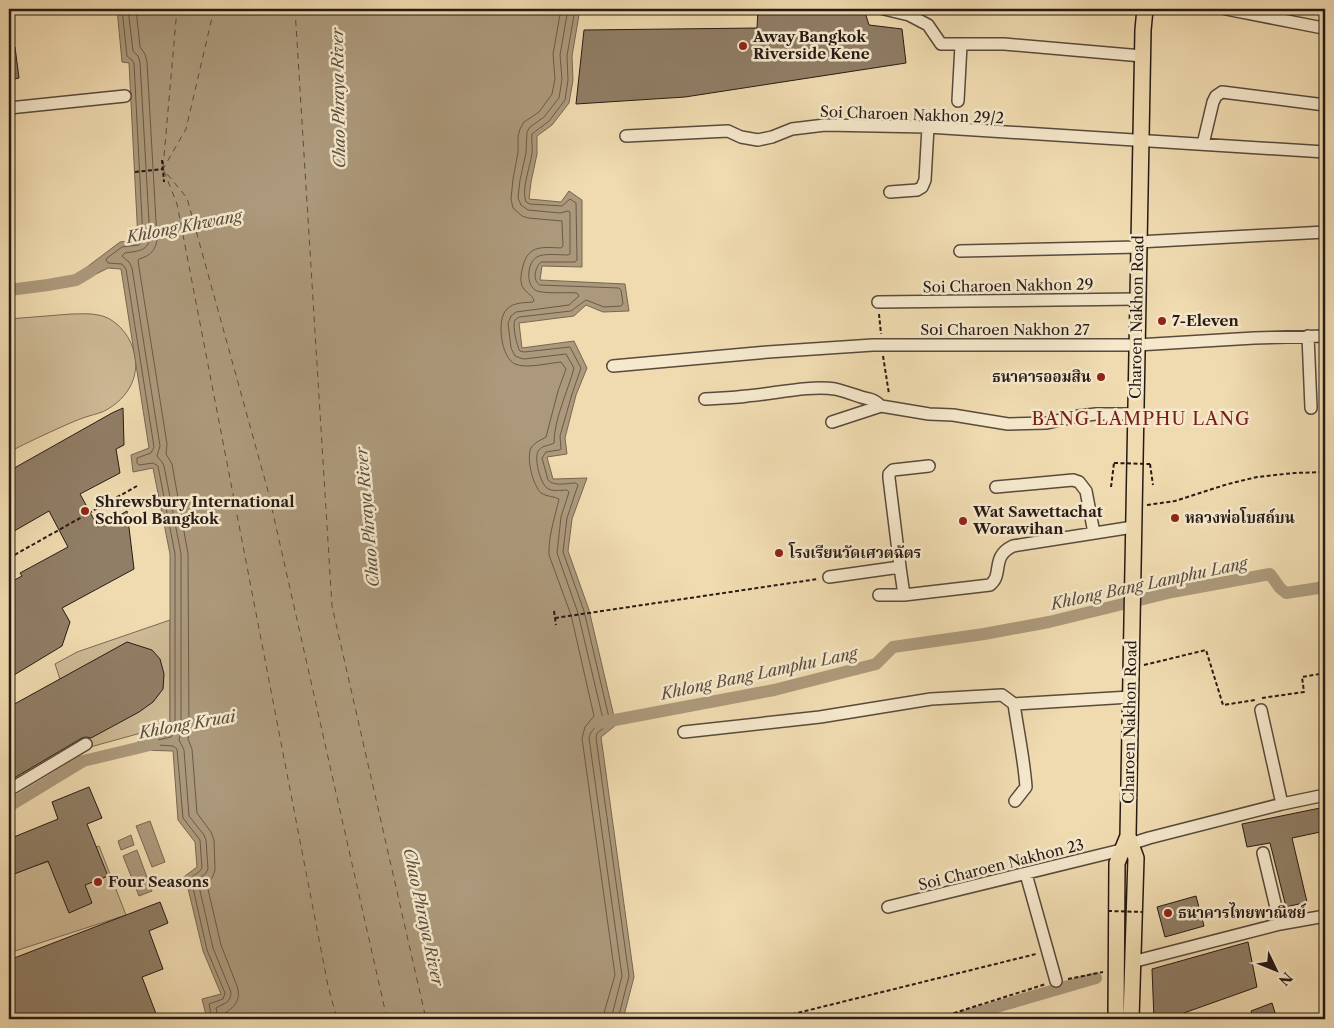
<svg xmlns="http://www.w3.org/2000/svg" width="1334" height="1028" viewBox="0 0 1334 1028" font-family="'Libre Caslon Text','Noto Serif Thai',serif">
<rect width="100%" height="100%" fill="#f0dbb0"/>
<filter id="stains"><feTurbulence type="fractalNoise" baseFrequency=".004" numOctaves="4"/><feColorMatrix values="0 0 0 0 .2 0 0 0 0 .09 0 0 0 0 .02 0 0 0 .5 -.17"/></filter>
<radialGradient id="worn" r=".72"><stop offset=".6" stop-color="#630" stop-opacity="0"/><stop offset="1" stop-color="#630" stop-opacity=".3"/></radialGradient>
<path fill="#ceba96" stroke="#7a6a56" d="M 71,314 C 80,314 90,313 98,315 C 112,317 124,329 130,341 C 143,368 133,394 108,409 C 102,413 95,414 89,416 C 82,418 75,421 68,424 C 48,433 28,442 9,452 L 9,319 Z
M 170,620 L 170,725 L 83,749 L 55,664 L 77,652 Z
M 99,846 L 126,915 L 9,953 L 9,874 Z"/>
<path fill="#ac997b" stroke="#776652" d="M 117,9 L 580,9 L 572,56 L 573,80 L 569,103 L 552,125 L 537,136 L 537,154 L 531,182 L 529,199 L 561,202 L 569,191 L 582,200 L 582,267 L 542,266 L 540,280 L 625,284 L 629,311 L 603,312 L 586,305 L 574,316 L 519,323 L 522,348 L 574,341 L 587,368 L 576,395 L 565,438 L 567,454 L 547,457 L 553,479 L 587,478 L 572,519 L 568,551 L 589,610 L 616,725 L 601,737 L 634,977 L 623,1019 L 207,1019 L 202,999 L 221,994 L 203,951 L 185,876 L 197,867 L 195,842 L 178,820 L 173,751 L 140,750 L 138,741 L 170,732 L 170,554 L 153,468 L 133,472 L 131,455 L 149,448 L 121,269 L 108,268 L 78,283 L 75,276 L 120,242 L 138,240 L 129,63 L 122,62 Z
M 150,821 L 165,862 L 152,867 L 136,826 Z
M 131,835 L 134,845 L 121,850 L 118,841 Z
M 137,850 L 152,891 L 139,896 L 123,856 Z"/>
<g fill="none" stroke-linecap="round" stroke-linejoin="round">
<path stroke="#6a5a48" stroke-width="1" d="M 122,9 L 127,56 L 132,60 L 134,63 L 143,239 L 139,245 L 122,247 L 107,258 L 106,260 L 108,263 L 122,264 L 126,269 L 154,447 L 151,453 L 137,458 L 137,463 L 139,465 L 153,463 L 158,466 L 175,554 L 175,732 L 171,737 L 158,740 L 156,743 L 158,745 L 173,746 L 177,749 L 183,818 L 200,840 L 202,868 C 200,873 193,874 191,879 L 207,950 L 225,993 L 223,999 L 209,1004 L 212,1019
M 128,9 L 133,51 L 138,56 L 140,62 L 150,239 C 147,252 136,251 125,253 L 122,256 L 129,262 L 132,268 L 160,446 L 157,456 L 162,462 L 164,466 L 181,554 L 181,731 L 179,740 L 184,750 L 189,816 L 204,835 L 206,840 L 208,869 L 206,873 L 199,879 L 198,882 L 213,948 L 231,992 C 231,1003 224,1003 216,1008 L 218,1019
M 136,9 L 140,47 L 145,54 L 147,62 L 157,239 C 156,250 150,256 139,259 L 138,261 L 167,444 L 166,454 L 172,464 L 188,554 L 189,731 L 188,739 L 192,749 L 197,813 L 211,832 L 214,840 L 215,870 L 213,876 L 207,885 L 221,945 L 237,986 C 241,999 236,1006 225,1013 L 225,1019
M 561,9 L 553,54 L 555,79 L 552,94 L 539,112 L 524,122 L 520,129 L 518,136 L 518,152 L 513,179 L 511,199 L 513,208 L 522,216 L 528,218 L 562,221 L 563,246 L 561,248 C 540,247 527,245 522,270 C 521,275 520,280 522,286 C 525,292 532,295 534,300 L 533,302 C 524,303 514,302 507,309 C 496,319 501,358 515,364 C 526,369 549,363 561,362 L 566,369 L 558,391 L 546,437 C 541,440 535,442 531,448 C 526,458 533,486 541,493 C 547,497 554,496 559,499 C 555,517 548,537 549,555 L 571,615 L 594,716 L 585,727 L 582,738 L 615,975 L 604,1013 L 604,1019
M 568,9 L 560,55 L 562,79 L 559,98 L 544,117 L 530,127 L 527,132 L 526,153 L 520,180 L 518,198 L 521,205 L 528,210 L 560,213 L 568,211 L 570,212 L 570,254 L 568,255 C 560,255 543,253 537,257 C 527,262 525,286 537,291 C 546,294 567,292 577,293 L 579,296 L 569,305 L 516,312 L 511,316 L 508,323 L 511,348 L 515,356 L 520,358 L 524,359 L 566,354 L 574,368 C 568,391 554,419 554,443 C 549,446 543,445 539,450 C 533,456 540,483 547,488 C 552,492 561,490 567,490 L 569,492 L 561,517 L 557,553 L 578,613 L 603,719 C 599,726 591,728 589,738 L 622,976 L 611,1019
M 575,9 L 567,56 L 568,80 L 565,100 L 549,121 L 532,134 C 531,141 533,148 532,154 C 530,167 521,190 526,202 L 530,204 L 562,206 L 570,199 L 576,203 L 577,260 L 575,262 L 541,262 C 535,267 532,281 540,285 L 619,288 L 621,290 L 623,304 L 621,306 L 604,307 L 586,300 L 571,311 L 519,317 C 518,318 516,319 515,320 C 512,325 517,347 520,351 L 524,352 L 570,347 L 581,368 L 572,394 L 560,436 L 561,449 L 559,450 L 546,452 L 542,458 L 548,480 C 554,487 567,483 576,483 L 578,485 L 567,518 L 563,552 L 584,611 L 610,722 L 609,724 L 597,733 L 596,738 L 629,976 L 618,1019"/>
<path stroke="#ac997b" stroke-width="12" d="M 9,290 L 48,285 L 76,280 L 91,271
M 599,723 L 774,690 L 876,664 L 893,647 L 984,634 L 1049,622 L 1172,592 L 1270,574 L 1280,588 L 1286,593 L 1325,587
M 9,806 L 83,761 L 154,744
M 955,1019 L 1096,978"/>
<path stroke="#5c4d3e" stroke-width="1" stroke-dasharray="6 5" stroke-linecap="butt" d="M 214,9 L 186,129 L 163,169 L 187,198 L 268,491 L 387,1019
M 295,9 L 332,606 L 426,1019
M 163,167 L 177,9
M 164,171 L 177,204 L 328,986 L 337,1019"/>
</g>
<path fill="#907e66" stroke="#271a15" d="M 758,9 L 864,9 L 869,25 L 902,29 L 906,63 L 685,97 L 576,104 L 584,30 L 757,28 Z
M 9,47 L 15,47 L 19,78 L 9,80 Z
M 123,408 L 124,445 L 116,449 L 120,473 L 80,494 L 98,527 L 127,511 L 134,569 L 62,608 L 70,622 L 62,646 L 14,675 L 9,665 L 9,583 L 22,576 L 20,573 L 68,547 L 49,511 L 9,534 L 9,471 L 112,413 Z
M 127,642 L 152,650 L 160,659 L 164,674 L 163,689 L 153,702 L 139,712 L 91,738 L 86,737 L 82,738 L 9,781 L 9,707 Z
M 89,787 L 102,818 L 87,824 L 108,876 L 85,885 L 92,903 L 69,913 L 48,861 L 9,876 L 9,839 L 58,819 L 52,802 Z
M 1325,807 L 1325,831 L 1292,838 L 1307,902 L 1286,907 L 1270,843 L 1247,847 L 1242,824 Z
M 1196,896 L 1204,926 L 1165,937 L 1157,907 Z
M 160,902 L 168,923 L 149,931 L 163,969 L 142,977 L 158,1019 L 9,1019 L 9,960 Z
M 1248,942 L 1257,987 L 1167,1019 L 1154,1019 L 1152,969 Z
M 1272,1003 L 1277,1019 L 1254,1019 L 1251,1011 Z"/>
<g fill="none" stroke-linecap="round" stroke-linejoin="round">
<g stroke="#594a3c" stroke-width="14">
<path id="minor" d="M 884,9 L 909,15 L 928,25 L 941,44 L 1004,44 L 1142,56
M 1226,9 L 1323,28
M 958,101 L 961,45
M 9,108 L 125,96
M 626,136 L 728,131 L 741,137 L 758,140 L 772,137 L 792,129 L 825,125 L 928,127 L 1325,152
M 1203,144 L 1213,102 L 1216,96 L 1222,92 L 1325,105
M 890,192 L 917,190 L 922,187 L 925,180 L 928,127
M 1138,242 L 1325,232
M 960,251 L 1138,247
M 878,302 L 1137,299
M 1308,336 L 1311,408
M 613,366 L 768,352 L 873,345 L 1137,345 L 1254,338 L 1325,336
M 705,399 C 719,398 733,398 747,396 C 773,394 810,385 835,389 C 844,391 852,394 861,397 C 871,400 872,398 881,406
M 832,422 L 881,406 L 929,414 L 953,415 L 1008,424 L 1047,423 L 1078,416 L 1096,414 L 1136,414
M 996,487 L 1073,480 L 1079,482 L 1086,491 L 1094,533
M 900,567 L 889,478 L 889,474 L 893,470 L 929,466
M 829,577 L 900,567 L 904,595
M 879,595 L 904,595 L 990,585 C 1004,574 990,557 1013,546 L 1133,527
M 1261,710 L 1282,804
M 684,732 L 820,717 L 931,699 L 1002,695 L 1014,704
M 9,790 L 86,744
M 1015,801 L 1026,787 C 1024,759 1018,732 1014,704 L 1130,697
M 1130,844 L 1149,838 L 1282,804 L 1325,795
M 1263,853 L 1280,924
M 1026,874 L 1056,981
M 888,907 L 1121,850
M 1132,962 L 1280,924 L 1325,916"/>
</g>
<g stroke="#271a15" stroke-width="18">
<path id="major" d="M 1116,1019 L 1117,863 L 1128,836
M 1131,1019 L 1136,858 L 1128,836 L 1143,30 L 1145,9"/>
</g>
<path stroke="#271a15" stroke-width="2" stroke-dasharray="4 2.5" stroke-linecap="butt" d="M 162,160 L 164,182
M 135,172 L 163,169
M 879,314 L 881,334
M 883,356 L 889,394
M 1150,464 L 1153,485
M 1111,487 L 1114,463
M 1147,505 L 1175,501 L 1228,484 L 1257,477 L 1294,473 L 1325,472
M 9,558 L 137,486
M 554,611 L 556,625
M 555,618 L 818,579
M 1144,665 L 1206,650 L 1223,705 L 1255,700
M 1262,698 L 1304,692 L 1302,677 L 1325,673
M 1068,979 L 1103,972
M 773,1019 L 1036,954
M 935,1019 L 1046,984"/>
<use href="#minor" stroke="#f5e8cc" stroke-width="11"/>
<use href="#major" stroke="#f0dbb0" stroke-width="15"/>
<path stroke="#271a15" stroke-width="2" stroke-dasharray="4 2.5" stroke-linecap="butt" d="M 1114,463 L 1150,464
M 1108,911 L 1143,912"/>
</g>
<g fill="#8f2418" stroke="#f5e8cc" stroke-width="2">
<circle cx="743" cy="46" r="5"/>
<circle cx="1162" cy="321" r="5"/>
<circle cx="1101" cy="377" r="5"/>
<circle cx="85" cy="511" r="5"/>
<circle cx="1175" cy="518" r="5"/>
<circle cx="963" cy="521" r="5"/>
<circle cx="779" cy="553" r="5"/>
<circle cx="98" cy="882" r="5"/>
<circle cx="1168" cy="913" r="5"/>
</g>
<g text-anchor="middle" stroke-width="5" stroke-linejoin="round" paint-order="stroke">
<g font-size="15" font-weight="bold" fill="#271a15" stroke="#f5e8cc" text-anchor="start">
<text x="753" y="42">Away Bangkok<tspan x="753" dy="17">Riverside Kene</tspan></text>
<text x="1172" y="326">7-Eleven</text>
<text x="1091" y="382" text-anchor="end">ธนาคารออมสิน</text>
<text x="95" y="507">Shrewsbury International<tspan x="95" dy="17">School Bangkok</tspan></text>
<text x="973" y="517">Wat Sawettachat<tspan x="973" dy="17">Worawihan</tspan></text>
<text x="1185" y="523">หลวงพ่อโบสถ์บน</text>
<text x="789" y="558">โรงเรียนวัดเศวตฉัตร</text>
<text x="108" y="887">Four Seasons</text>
<text x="1178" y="918">ธนาคารไทยพาณิชย์</text>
</g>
<g font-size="15" fill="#271a15" stroke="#f5e8cc">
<text transform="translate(912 115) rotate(2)" y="5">Soi Charoen Nakhon 29/2</text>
<text transform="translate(1008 286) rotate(-1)" y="5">Soi Charoen Nakhon 29</text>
<text transform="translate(1137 317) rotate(-89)" y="5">Charoen Nakhon Road</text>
<text x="1005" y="335">Soi Charoen Nakhon 27</text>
<text transform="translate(1130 722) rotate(-89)" y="5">Charoen Nakhon Road</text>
<text transform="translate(1001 865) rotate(-14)" y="5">Soi Charoen Nakhon 23</text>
</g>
<g font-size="16" font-style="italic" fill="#5c4d3e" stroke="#f5e8cc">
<text transform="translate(338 98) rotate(-91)" y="6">Chao Phraya River</text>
<text transform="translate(184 226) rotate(-11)" y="6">Khlong Khwang</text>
<text transform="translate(367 517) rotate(-95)" y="6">Chao Phraya River</text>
<text transform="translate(1149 583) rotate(-12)" y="6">Khlong Bang Lamphu Lang</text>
<text transform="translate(759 673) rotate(-12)" y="6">Khlong Bang Lamphu Lang</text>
<text transform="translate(187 724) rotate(-10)" y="6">Khlong Kruai</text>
<text transform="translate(424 917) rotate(78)" y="6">Chao Phraya River</text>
</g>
<g font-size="18" letter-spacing="1" fill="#7a1f14" stroke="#f5e8cc">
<text x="1141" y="425">BANG LAMPHU LANG</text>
</g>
</g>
<rect width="1334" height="1028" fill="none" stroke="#f0dbb0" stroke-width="30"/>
<rect x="10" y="10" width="1314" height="1008" fill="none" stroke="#271a15" stroke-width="2.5"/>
<rect x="15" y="15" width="1304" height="998" fill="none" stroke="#271a15"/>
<g transform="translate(1276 970) rotate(133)" stroke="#f5e8cc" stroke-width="4" paint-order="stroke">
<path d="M0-4L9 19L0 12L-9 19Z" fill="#271a15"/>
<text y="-8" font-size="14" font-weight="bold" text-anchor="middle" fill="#271a15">N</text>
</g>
<rect width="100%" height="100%" filter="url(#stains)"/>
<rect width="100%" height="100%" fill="url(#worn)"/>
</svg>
